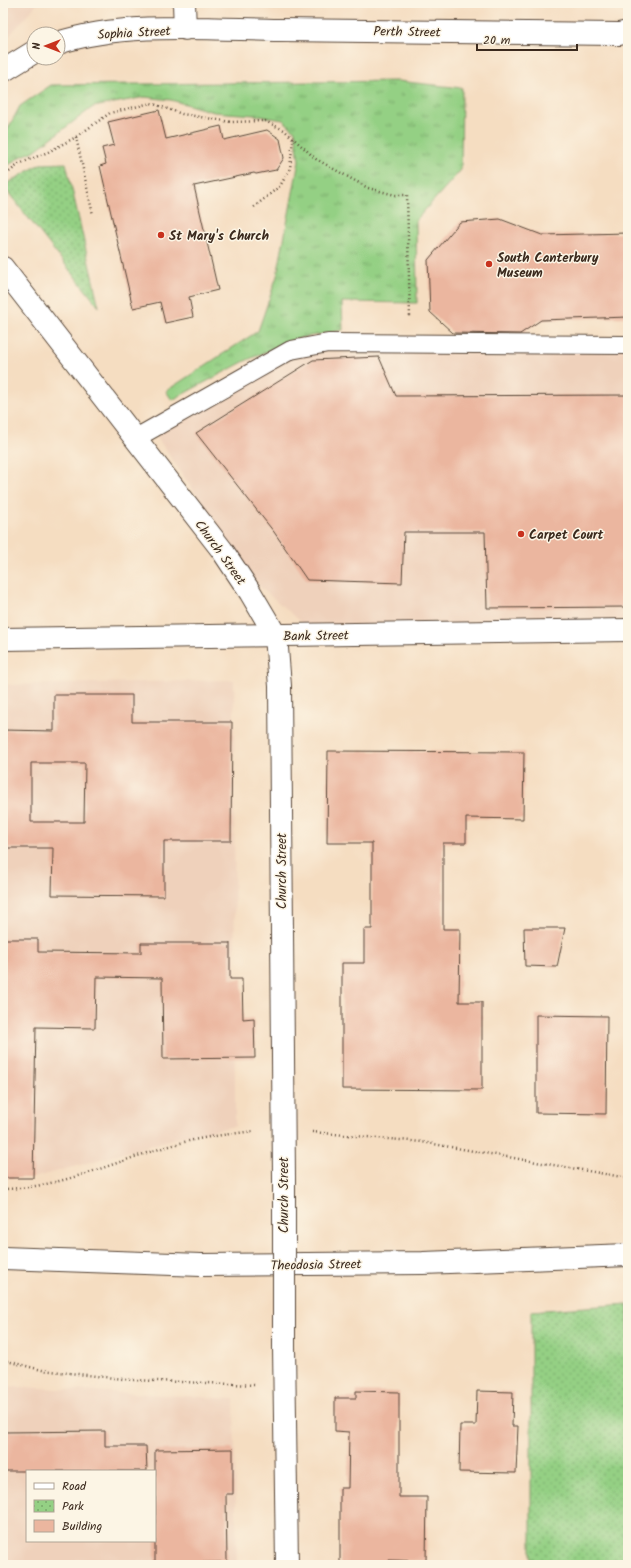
<svg xmlns="http://www.w3.org/2000/svg" width="631" height="1568" viewBox="0 0 631 1568" font-family="Kalam,sans-serif">
<defs>
<pattern id="grass-tufts" width="24" height="20" patternUnits="userSpaceOnUse"><rect width="24" height="20" fill="#94d084"/><path d="M3 7l-1-3M5 7V3M7 7l1-3M15 17l-1-3M17 17v-4M19 17l1-3" fill="none" stroke="#7aa96b"/></pattern>
<pattern id="park-dots" width="8" height="8" patternUnits="userSpaceOnUse"><rect width="8" height="8" fill="#94d084"/><path d="M2 2h.1M6 6h.1" fill="none" stroke="#7aa96b" stroke-width="1.8" stroke-linecap="round"/></pattern>
</defs>
<rect width="100%" height="100%" fill="#fcf5e5"/>
<filter id="ink" filterUnits="userSpaceOnUse"><feTurbulence type="fractalNoise" baseFrequency=".025" numOctaves="2"/><feDisplacementMap in="SourceGraphic" scale="8" xChannelSelector="R" yChannelSelector="G"/><feConvolveMatrix kernelMatrix="1 2 1 2 8 2 1 2 1" color-interpolation-filters="sRGB"/></filter>
<filter id="wash" filterUnits="userSpaceOnUse"><feTurbulence type="fractalNoise" baseFrequency=".012" numOctaves="4" result="noise"/><feDisplacementMap in="SourceGraphic" scale="16" xChannelSelector="R" yChannelSelector="G"/><feGaussianBlur stdDeviation="0.9" result="paint"/><feColorMatrix in="noise" values="0 0 0 0 0 0 0 0 0 0 0 0 0 0 0 0 0 1.4 0 .05"/><feComposite in="paint" operator="in"/></filter>
<g filter="url(#wash)">
<rect width="100%" height="100%" fill="#f5ddc1"/>
<path fill="#efd1bb" fill-rule="evenodd" d="M 3,3 L 38,3 L 3,43 Z
M 628,340 L 628,620 L 311,630 L 260,587 L 154,433 L 291,356 L 328,349 Z
M 234,680 L 235,1126 L 180,1137 L 33,1178 L 3,1178 L 3,685 Z
M 3,1386 L 234,1399 L 237,1565 L 3,1565 ZM 27,1471 L 155,1471 L 155,1541 L 27,1541 Z"/>
<path fill="url(#grass-tufts)" stroke="#687d51" d="M 398,81 L 462,88 L 461,170 L 416,220 L 417,303 L 342,302 L 343,330 L 295,339 L 245,361 L 172,400 L 166,391 L 258,331 L 277,276 L 299,161 L 295,131 L 283,120 L 254,115 L 214,112 L 171,100 L 145,97 L 93,107 L 34,151 L 20,157 L 3,169 L 3,138 L 20,106 L 51,85 Z"/>
<path fill="url(#park-dots)" stroke="#687d51" d="M 66,163 L 99,307 L 3,186 L 40,164 Z
M 628,1304 L 628,1565 L 531,1565 L 531,1311 Z"/>
<g id="blocks">
<path fill="#ebb69f" fill-rule="evenodd" d="M 159,110 L 166,139 L 221,126 L 224,140 L 267,130 L 280,139 L 284,158 L 276,170 L 256,174 L 254,173 L 194,186 L 218,290 L 189,297 L 193,317 L 165,323 L 160,302 L 133,308 L 100,166 L 106,164 L 102,148 L 114,145 L 108,122 Z
M 500,219 L 542,235 L 628,233 L 628,317 L 541,320 L 520,334 L 453,333 L 430,312 L 428,260 L 460,222 Z
M 379,357 L 396,396 L 628,395 L 628,607 L 487,608 L 485,532 L 404,532 L 402,583 L 307,580 L 274,532 L 196,433 L 313,360 Z
M 54,695 L 132,695 L 132,722 L 232,722 L 231,841 L 164,841 L 164,896 L 52,895 L 53,848 L 3,848 L 3,730 L 54,731 ZM 31,763 L 85,763 L 84,822 L 31,822 Z
M 328,751 L 524,752 L 523,819 L 466,818 L 466,843 L 443,843 L 443,929 L 460,929 L 459,1002 L 482,1002 L 482,1090 L 342,1089 L 342,963 L 364,963 L 364,929 L 372,929 L 372,843 L 327,843 Z
M 524,928 L 565,928 L 557,967 L 525,966 Z
M 3,939 L 38,939 L 38,952 L 141,953 L 141,943 L 230,943 L 230,979 L 242,979 L 243,1019 L 254,1018 L 255,1058 L 163,1059 L 162,978 L 96,977 L 95,1028 L 36,1027 L 33,1178 L 3,1178 Z
M 536,1015 L 607,1016 L 606,1114 L 536,1113 Z
M 356,1391 L 399,1392 L 399,1497 L 427,1497 L 426,1561 L 389,1560 L 389,1565 L 340,1565 L 340,1488 L 348,1488 L 349,1432 L 335,1431 L 335,1398 L 356,1398 Z
M 477,1391 L 513,1392 L 512,1426 L 518,1426 L 516,1473 L 459,1472 L 460,1425 L 476,1425 Z
M 105,1431 L 105,1446 L 146,1446 L 147,1471 L 3,1471 L 3,1432 Z
M 233,1449 L 233,1494 L 226,1494 L 227,1562 L 155,1563 L 155,1450 Z"/>
</g>
</g>
<g filter="url(#ink)">
<use href="#blocks" fill-opacity="0" stroke="#574536" stroke-width="1"/>
<g fill="none" stroke-linecap="round" stroke-linejoin="round">
<g stroke="#574536" stroke-width="20">
<path id="service" d="M 136,438 L 291,350 L 328,343 L 628,345"/>
</g>
<g stroke="#574536" stroke-width="24">
<path id="minor" d="M 3,639 L 628,630"/>
</g>
<g stroke="#574536" stroke-width="24">
<path id="tertiary" d="M 184,3 L 185,29
M 58,43 C 124,21 211,29 280,30 C 393,31 506,32 619,34 L 628,32
M 3,71 L 34,52
M 3,268 L 222,550 L 250,592 L 276,636 L 280,686 L 284,1179
M 284,1346 L 287,1565"/>
</g>
<g stroke="#574536" stroke-width="24">
<path id="trunk" d="M 3,1258 L 201,1265 L 423,1263 L 628,1255"/>
</g>
<path stroke="#574536" stroke-width="2.5" stroke-dasharray="1 3" stroke-linecap="butt" d="M 76,137 L 93,215
M 3,177 L 19,164 L 48,152 L 76,137 L 110,113 L 151,103 L 182,114 L 231,122 L 265,121 L 284,130 L 316,159 L 368,188 L 395,195 L 407,195 L 410,318
M 254,207 L 280,186 L 290,169 L 293,138
M 312,1132 L 422,1142 L 628,1178
M 3,1189 C 64,1188 119,1159 177,1144 C 202,1137 229,1134 255,1131
M 3,1360 L 42,1370 L 132,1380 L 256,1385"/>
<use href="#service" stroke="#fff" stroke-width="18"/>
<use href="#minor" stroke="#fff" stroke-width="22"/>
<use href="#tertiary" stroke="#fff" stroke-width="22"/>
<use href="#trunk" stroke="#fff" stroke-width="22"/>
<g stroke="#574536" stroke-width="24" stroke-linecap="butt">
<path id="tertiary-bridge" d="M 284,1179 L 284,1346"/>
</g>
<use href="#tertiary-bridge" stroke="#fff" stroke-width="22"/>
</g>
</g>
<g fill="#c8321e" stroke="#fcf5e5" stroke-width="1.5">
<circle cx="161" cy="235" r="4"/>
<circle cx="489" cy="264" r="4"/>
<circle cx="521" cy="534" r="4"/>
</g>
<g text-anchor="middle" stroke-width="3" stroke-linejoin="round" paint-order="stroke">
<g font-size="13" fill="#3b2a1e" stroke="#fcf5e5">
<text transform="translate(407 31) rotate(1)" y="5">Perth Street</text>
<text transform="translate(134 32) rotate(-3)" y="5">Sophia Street</text>
<text transform="translate(221 552) rotate(54)" y="5">Church Street</text>
<text transform="translate(316 635) rotate(-1)" y="5">Bank Street</text>
<text transform="translate(281 871) rotate(-90)" y="5">Church Street</text>
<text transform="translate(283 1195) rotate(-90)" y="5">Church Street</text>
<text transform="translate(316 1264) rotate(-1)" y="5">Theodosia Street</text>
</g>
<g font-size="13" font-weight="bold" fill="#3b2a1e" stroke="#fcf5e5" text-anchor="start">
<text x="169" y="240">St Mary's Church</text>
<text x="497" y="262">South Canterbury<tspan x="497" dy="15">Museum</tspan></text>
<text x="529" y="539">Carpet Court</text>
</g>
</g>
<rect width="631" height="1568" fill="none" stroke="#fcf5e5" stroke-width="16"/>
<rect x="26" y="1470" width="130" height="72" fill="#fcf5e5" stroke="#afa495"/>
<rect x="34" y="1483" width="20" height="6" fill="#ffffff" stroke="#afa495"/>
<text x="62" y="1490" font-size="12" fill="#3b2a1e">Road</text>
<rect x="34" y="1500" width="20" height="12" fill="url(#park-dots)" stroke="#afa495"/>
<text x="62" y="1510" font-size="12" fill="#3b2a1e">Park</text>
<rect x="34" y="1520" width="20" height="12" fill="#ebb69f" stroke="#afa495"/>
<text x="62" y="1530" font-size="12" fill="#3b2a1e">Building</text>
<g transform="translate(46 46) rotate(270)"><circle r="19" fill="#fcf5e5" stroke="#afa495"/>
<path d="M0-3L7 15L0 10L-7 15Z" fill="#c8321e"/>
<text y="-6" font-size="11" font-weight="bold" text-anchor="middle" fill="#3b2a1e">N</text>
</g>
<path d="M477 44v6h100v-6" fill="none" stroke="#3b2a1e" stroke-width="2"/>
<text x="483" y="44" font-size="12" fill="#3b2a1e" stroke="#fcf5e5" stroke-width="3" paint-order="stroke">20 m</text>
</svg>
